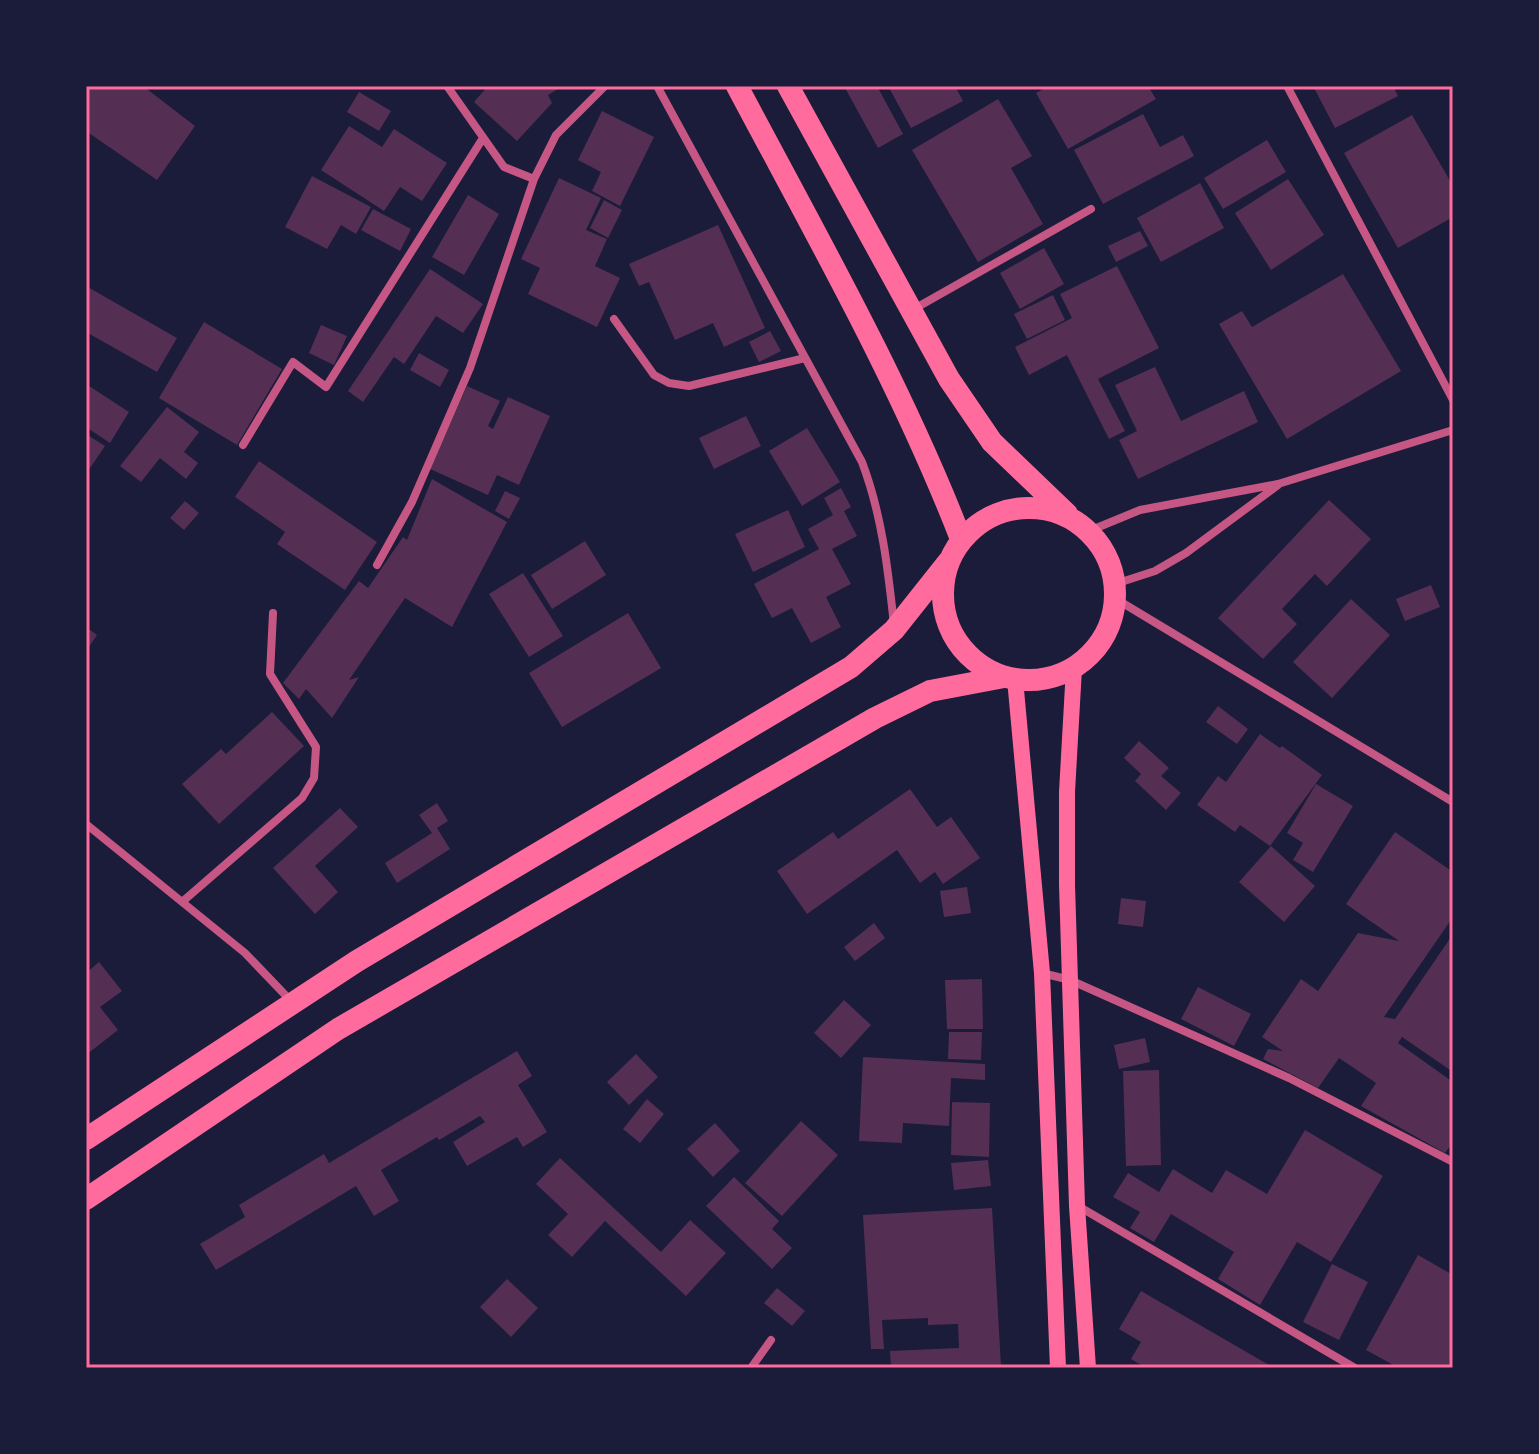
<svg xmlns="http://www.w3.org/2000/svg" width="1539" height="1454" viewBox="0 0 1539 1454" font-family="Arial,sans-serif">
<rect width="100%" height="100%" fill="#1b1b3a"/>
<path fill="#542f53" d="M 86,86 L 143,86 L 195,126 L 157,180 L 86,131 Z
M 488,86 L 563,86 L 548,95 L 552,103 L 517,141 L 474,102 Z
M 844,86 L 877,86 L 903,134 L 878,148 Z
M 888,86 L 955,86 L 963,101 L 911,128 Z
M 1049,86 L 1148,86 L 1156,99 L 1068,149 L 1036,93 Z
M 1313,86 L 1393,86 L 1398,96 L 1335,128 Z
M 359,92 L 391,111 L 379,131 L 347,112 Z
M 998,99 L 1032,156 L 1011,168 L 1043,224 L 978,262 L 912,150 Z
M 602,111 L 654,137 L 620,206 L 592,191 L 601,172 L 578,160 Z
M 1143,114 L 1160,147 L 1183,135 L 1194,156 L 1103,204 L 1074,150 Z
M 1412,115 L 1453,186 L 1453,217 L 1398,248 L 1344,153 Z
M 349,126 L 382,147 L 394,129 L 447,163 L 422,201 L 400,187 L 384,211 L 321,170 Z
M 1267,140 L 1286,172 L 1223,209 L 1204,178 Z
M 312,176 L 371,207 L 356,234 L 341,225 L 327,249 L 285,227 Z
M 559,178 L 601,198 L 586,230 L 607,239 L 595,266 L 620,278 L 597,327 L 528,294 L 540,268 L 521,259 Z
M 1288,179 L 1324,235 L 1271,270 L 1235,213 Z
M 1200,183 L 1224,228 L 1161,262 L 1137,218 Z
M 468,195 L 499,214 L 464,275 L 432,257 Z
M 604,200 L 622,210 L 608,238 L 590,228 Z
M 373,209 L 411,229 L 400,251 L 361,230 Z
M 718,225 L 765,328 L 724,347 L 713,323 L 675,340 L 649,282 L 639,286 L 629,264 Z
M 1140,231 L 1148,246 L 1116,262 L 1108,246 Z
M 1044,248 L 1064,284 L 1020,309 L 1000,273 Z
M 1117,266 L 1159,348 L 1098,379 L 1125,431 L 1109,439 L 1067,355 L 1029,375 L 1015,347 L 1072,318 L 1060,294 Z
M 430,269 L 483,304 L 463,333 L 436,316 L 404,364 L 394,357 L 363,402 L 348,391 Z
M 1343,274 L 1401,371 L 1287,439 L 1219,324 L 1242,311 L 1252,327 Z
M 86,286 L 177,338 L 157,372 L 86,332 Z
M 1053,295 L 1065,320 L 1027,339 L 1014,314 Z
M 204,322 L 282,369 L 237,445 L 159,398 Z
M 321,325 L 347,336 L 334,365 L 309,353 Z
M 770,331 L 781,351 L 759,362 L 749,342 Z
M 419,353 L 449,370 L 440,387 L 410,370 Z
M 1155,367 L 1181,421 L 1244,391 L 1258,422 L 1138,479 L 1119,440 L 1137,431 L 1115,385 Z
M 86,384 L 129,412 L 110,443 L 86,427 Z
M 467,386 L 500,401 L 488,426 L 493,429 L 508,397 L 550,416 L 519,485 L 497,475 L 488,495 L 430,469 Z
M 167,407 L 199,432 L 184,452 L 198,463 L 186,479 L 160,458 L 141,482 L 120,466 Z
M 746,416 L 761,446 L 714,469 L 699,438 Z
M 807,428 L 840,482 L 802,506 L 769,451 Z
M 86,434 L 105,446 L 86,474 Z
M 259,461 L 377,542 L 345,590 L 277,544 L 285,532 L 235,497 Z
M 432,479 L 507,522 L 452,627 L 405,598 L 349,680 L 359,677 L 332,718 L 306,689 L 299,699 L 283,683 L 359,581 L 368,588 L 403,537 L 407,540 Z
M 841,488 L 851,507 L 844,511 L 857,536 L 832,549 L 851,584 L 826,597 L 841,627 L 811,643 L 792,608 L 772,618 L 754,584 L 819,549 L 808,529 L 833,515 L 824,498 Z
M 505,491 L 520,498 L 509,519 L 495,511 Z
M 1329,500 L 1371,539 L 1327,586 L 1315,574 L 1282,609 L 1297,624 L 1263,659 L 1218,618 Z
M 185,501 L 199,513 L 184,530 L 170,518 Z
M 788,510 L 805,547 L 753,572 L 735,534 Z
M 585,541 L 606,575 L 552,609 L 531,575 Z
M 523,573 L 563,636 L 529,657 L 489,594 Z
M 1431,585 L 1440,607 L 1405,621 L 1396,599 Z
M 1351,599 L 1390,635 L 1332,698 L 1293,662 Z
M 628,613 L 661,668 L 562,727 L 529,673 Z
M 86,627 L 97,635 L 86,651 Z
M 1218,706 L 1248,729 L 1237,744 L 1206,722 Z
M 272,712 L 304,746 L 219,824 L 182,784 L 221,749 L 226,754 Z
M 1260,734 L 1280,748 L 1282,746 L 1322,775 L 1270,846 L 1240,825 L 1235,832 L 1197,805 L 1218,776 L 1226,782 Z
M 1139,741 L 1169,768 L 1161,776 L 1181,793 L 1166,810 L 1135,781 L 1141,774 L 1124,758 Z
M 1316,784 L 1353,806 L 1313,872 L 1293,860 L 1303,843 L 1287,833 Z
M 910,789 L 937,827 L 951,817 L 980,858 L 943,884 L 935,872 L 920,883 L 897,850 L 807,914 L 777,871 L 833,832 L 838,839 Z
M 437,803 L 448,821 L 437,828 L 450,849 L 397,883 L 385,863 L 432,833 L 419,815 Z
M 340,808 L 358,827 L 315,866 L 338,892 L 315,914 L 273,868 Z
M 1395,832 L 1453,872 L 1453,917 L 1384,1017 L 1395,1019 L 1453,934 L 1453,1072 L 1402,1037 L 1398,1043 L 1453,1082 L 1453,1142 L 1445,1153 L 1361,1106 L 1376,1083 L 1339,1058 L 1318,1088 L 1263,1059 L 1268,1049 L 1283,1051 L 1262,1037 L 1301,979 L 1318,991 L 1358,933 L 1399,941 L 1346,904 Z
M 1271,846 L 1315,886 L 1284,922 L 1239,882 Z
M 967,887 L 971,913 L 944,917 L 940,891 Z
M 1121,898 L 1146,901 L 1143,927 L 1118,924 Z
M 874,923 L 885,938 L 855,961 L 844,947 Z
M 99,962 L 122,991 L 100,1007 L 118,1030 L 86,1055 L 86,973 Z
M 982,979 L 983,1029 L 947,1029 L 945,980 Z
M 1198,987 L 1251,1014 L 1234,1046 L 1181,1019 Z
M 844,1000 L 871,1025 L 841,1058 L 814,1033 Z
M 949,1032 L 982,1032 L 981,1060 L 948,1059 Z
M 1145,1038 L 1150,1062 L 1119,1069 L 1114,1045 Z
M 517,1051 L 532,1076 L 518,1085 L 547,1132 L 523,1147 L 517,1137 L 467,1166 L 453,1142 L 485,1122 L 480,1116 L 439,1140 L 437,1137 L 381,1170 L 399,1201 L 374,1216 L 356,1186 L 216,1270 L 200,1244 L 245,1217 L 239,1205 L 324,1154 L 329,1163 Z
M 636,1054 L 658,1077 L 629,1105 L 607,1082 Z
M 863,1057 L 985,1064 L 985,1080 L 951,1078 L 949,1126 L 903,1123 L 902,1143 L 859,1141 Z
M 1159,1070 L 1161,1165 L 1126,1166 L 1123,1071 Z
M 647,1099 L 664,1114 L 640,1143 L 623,1129 Z
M 952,1102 L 990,1103 L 989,1157 L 951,1155 Z
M 801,1121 L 838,1155 L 782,1216 L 745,1183 Z
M 715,1123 L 740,1151 L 713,1177 L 687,1149 Z
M 1305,1130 L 1383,1176 L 1331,1262 L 1297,1242 L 1260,1305 L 1218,1279 L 1234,1252 L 1171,1214 L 1154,1242 L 1130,1228 L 1140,1212 L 1113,1197 L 1128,1173 L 1159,1192 L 1173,1169 L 1212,1193 L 1226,1170 L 1267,1194 Z
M 560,1158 L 661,1252 L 690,1220 L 726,1253 L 686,1296 L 605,1221 L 572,1257 L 548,1235 L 568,1214 L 536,1184 Z
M 988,1160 L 991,1186 L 954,1190 L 951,1163 Z
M 734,1177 L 779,1221 L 772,1229 L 792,1248 L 772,1269 L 706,1206 Z
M 992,1208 L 1001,1366 L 891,1368 L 890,1351 L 959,1348 L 958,1324 L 928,1325 L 928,1318 L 882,1320 L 884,1349 L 871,1349 L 863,1215 Z
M 1418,1255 L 1453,1275 L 1453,1362 L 1450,1368 L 1399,1368 L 1366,1350 Z
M 1332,1264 L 1368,1282 L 1339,1340 L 1303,1322 Z
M 507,1279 L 538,1308 L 511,1337 L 480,1307 Z
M 777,1288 L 805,1311 L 792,1326 L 764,1303 Z
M 1141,1291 L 1274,1368 L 1146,1368 L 1131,1359 L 1141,1342 L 1119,1329 Z"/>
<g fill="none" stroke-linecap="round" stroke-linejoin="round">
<path stroke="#c65784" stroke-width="8" d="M 447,86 L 504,167 L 534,179
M 657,86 L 862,462 C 882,515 888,569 894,625
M 1287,86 L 1453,400
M 914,309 L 1091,209
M 614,319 L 654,375 L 669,383 L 689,386 L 805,358
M 243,445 L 293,362 L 326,387 L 483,138
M 1089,531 L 1140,510 L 1278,484 L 1453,430
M 377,565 L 412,502 L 470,368 L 534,179 L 556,135 L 605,86
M 1115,584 L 1155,571 L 1186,553 L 1278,485
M 1116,599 L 1453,802
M 86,824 L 245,953 L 291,1001
M 182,902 L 302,798 L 314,778 L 316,747 L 270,674 L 273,613
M 1042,973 L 1070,980 L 1289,1078 L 1453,1162
M 1078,1206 L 1355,1368
M 751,1368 L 771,1340"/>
<path stroke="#ff6b9d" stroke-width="16" d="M 1074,668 L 1067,792 L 1067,885 L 1077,1206 L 1088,1368
M 1015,679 L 1042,973 L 1058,1368"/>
<path stroke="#ff6b9d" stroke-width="22" d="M 737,86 C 816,235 900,382 961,539
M 788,86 L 949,379 L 992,442 L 1067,514
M943 594a86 86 0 1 1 172 0a86 86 0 1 1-172 0Z
M 86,1139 L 357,961 L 851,667 L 894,630 L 948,562
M 86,1199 L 338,1029 L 875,718 L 930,691 L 1004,677"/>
</g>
<rect width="1539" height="1454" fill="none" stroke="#1b1b3a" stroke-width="176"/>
<rect x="88" y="88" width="1363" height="1278" fill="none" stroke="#ff6b9d" stroke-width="3"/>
</svg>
